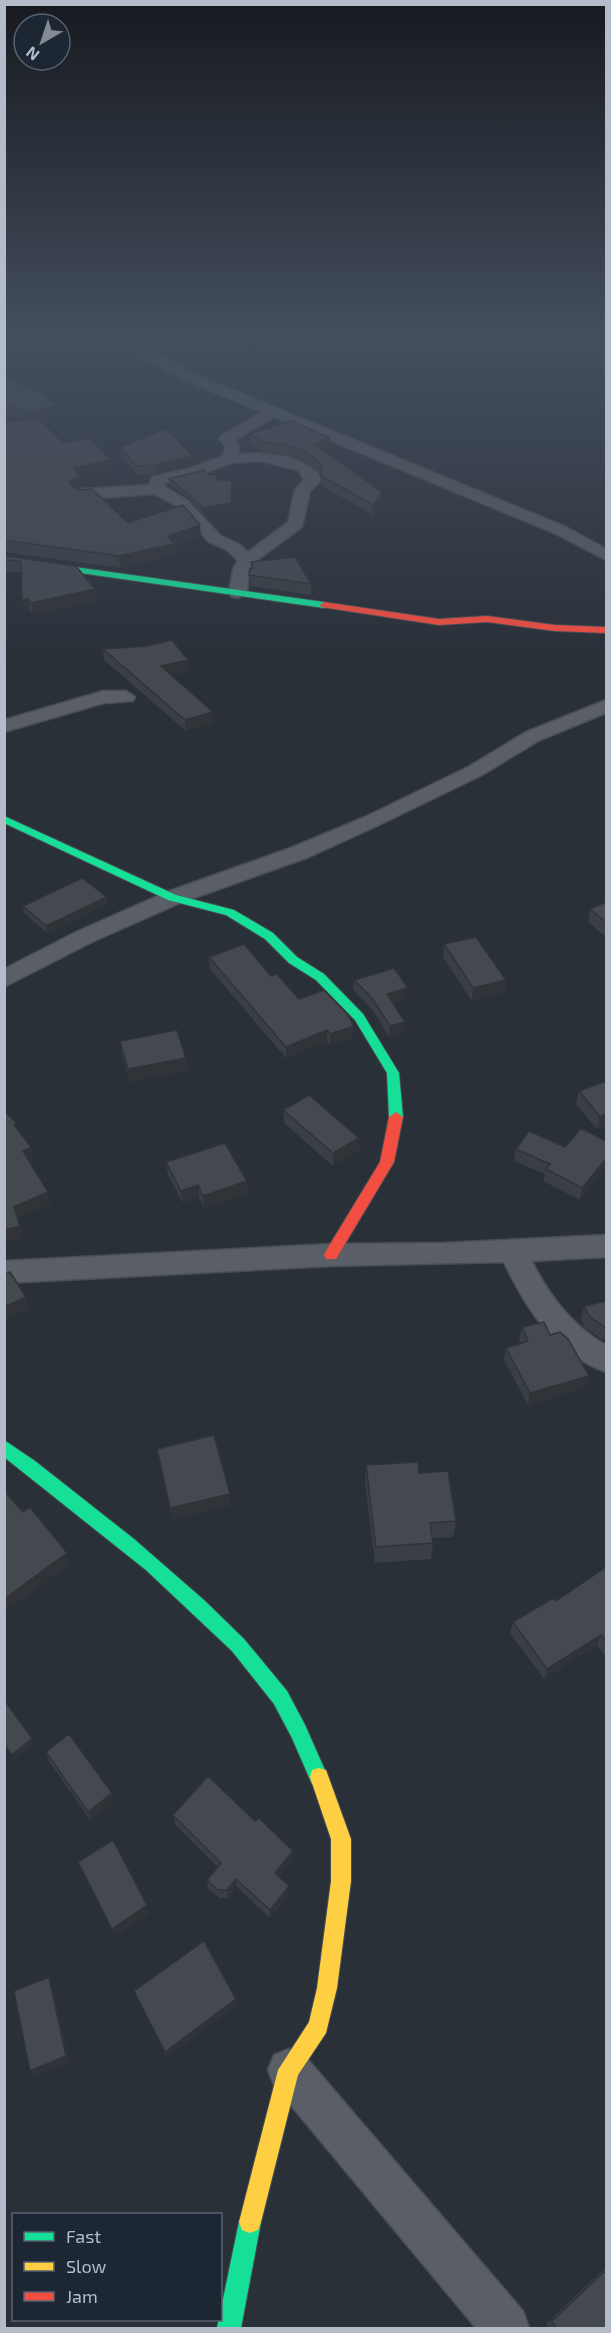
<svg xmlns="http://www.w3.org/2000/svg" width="611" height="2333" viewBox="0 0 611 2333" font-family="'Exo 2',sans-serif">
<rect width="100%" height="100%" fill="#2a3038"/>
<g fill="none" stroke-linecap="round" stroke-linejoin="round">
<g stroke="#484c53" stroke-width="3">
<path id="street" d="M 97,334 C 126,332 168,359 194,374 L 566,527 L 606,549 L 606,560 L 554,533 L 274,417 L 235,440 L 240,447 L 238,454 C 264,452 303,454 320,476 L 320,482 L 310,491 L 302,527 L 253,563 L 249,569 L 247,593 L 238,598 L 232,597 L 229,593 L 233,569 L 238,561 L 227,550 L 209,542 L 177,506 L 154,494 L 81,499 L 73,494 L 81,489 L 149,485 L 152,477 L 191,468 L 223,456 L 226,447 L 219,439 L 221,436 L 262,412 L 184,380 ZM 261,461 L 298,470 L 304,480 L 295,489 L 288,522 L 248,552 L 239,544 L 221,536 L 187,500 L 165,487 L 165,483 L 200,475 L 231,463 Z
M 103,691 L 126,691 L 135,697 L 133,701 L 104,703 L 4,732 L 4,720 Z
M 606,700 L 606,713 L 540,740 L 482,775 L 379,825 L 309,857 L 180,903 L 92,942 L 4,987 L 4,969 L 76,932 L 164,893 L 293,847 L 365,817 L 468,767 L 526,732 Z
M 606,1235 L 606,1257 L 532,1261 C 548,1294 573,1327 606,1345 L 606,1372 C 555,1354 526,1309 504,1262 L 331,1266 L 4,1283 L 4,1261 L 331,1244 L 443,1243 Z
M 289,2049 L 304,2055 L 523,2311 L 529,2328 L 476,2328 L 274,2085 L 268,2070 L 274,2055 Z"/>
</g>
<g stroke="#484c53" stroke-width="2">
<path id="fast" d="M 4,557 L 324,602 L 328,605 L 324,608 L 4,562 Z
M 4,816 L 176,895 L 234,910 L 273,933 L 297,957 L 324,974 L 363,1014 L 399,1073 L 403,1117 L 401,1120 L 391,1120 L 389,1117 L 387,1073 L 355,1020 L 316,980 L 289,963 L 265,939 L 226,915 L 168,900 L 4,823 Z
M 4,1440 L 35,1461 L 134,1539 L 205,1601 L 244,1639 L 287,1691 L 305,1725 L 328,1777 L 326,1784 L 319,1786 L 312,1784 L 292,1738 L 274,1704 L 232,1651 L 146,1570 L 4,1457 Z
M 250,2211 L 258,2214 L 261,2222 L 241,2328 L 217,2328 L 239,2222 L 242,2214 Z"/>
</g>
<g stroke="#484c53" stroke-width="2">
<path id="slow" d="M 319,1768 L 326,1770 L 351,1839 L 351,1881 L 337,1988 L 326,2033 L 298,2075 L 261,2222 L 258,2230 L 250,2233 L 242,2230 L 239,2222 L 278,2070 L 309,2022 L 317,1988 L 331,1881 L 331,1839 L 310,1777 L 312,1770 Z"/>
</g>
<g stroke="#484c53" stroke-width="2">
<path id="jam" d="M 324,602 L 439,619 L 487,616 L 555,625 L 606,627 L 606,633 L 555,631 L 487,622 L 439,625 L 321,607 L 320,605 Z
M 396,1112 L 403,1117 L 394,1162 L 336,1259 L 326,1259 L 324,1255 L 326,1251 L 380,1162 L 389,1117 Z"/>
</g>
<use href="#street" fill="#5a5e66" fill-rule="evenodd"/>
<use href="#fast" fill="#16e098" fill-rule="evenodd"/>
<use href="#slow" fill="#ffcf43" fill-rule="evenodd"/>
<use href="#jam" fill="#f24e42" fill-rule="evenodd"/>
</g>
<path fill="#3a3f45" d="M 4,379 L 51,397 L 51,401 L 60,413 L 40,419 L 63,443 L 112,471 L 80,478 L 81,487 L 78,489 L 128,523 L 201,536 L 174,545 L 175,555 L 120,568 L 4,552 L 4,422 L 21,420 L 4,412 Z
M 250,434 L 330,438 L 330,448 L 323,450 L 382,502 L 373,515 L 320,485 L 321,474 L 305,461 L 283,454 L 263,452 L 250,444 Z
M 121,447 L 194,465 L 157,474 L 137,475 L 122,456 Z
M 169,479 L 231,509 L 203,514 L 189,498 L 169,484 Z
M 4,556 L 76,566 L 95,589 L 97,600 L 33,615 L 30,610 L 24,611 L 21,572 L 4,572 Z
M 251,562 L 311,584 L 311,595 L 250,586 Z
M 103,649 L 188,660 L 189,671 L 171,675 L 214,723 L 186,731 L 104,660 Z
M 107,897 L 107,904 L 47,933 L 24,913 L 23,906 Z
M 606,902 L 606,937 L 588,922 L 590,909 Z
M 444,944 L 505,993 L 472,1001 L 443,957 Z
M 209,957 L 271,976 L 299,999 L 354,1026 L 353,1037 L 330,1045 L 327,1041 L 286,1058 L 210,969 Z
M 354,980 L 407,998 L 392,1003 L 404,1033 L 389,1037 L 372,1009 L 353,990 Z
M 120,1041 L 186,1058 L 187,1071 L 130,1082 L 122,1054 Z
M 606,1081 L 606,1126 L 597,1129 L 576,1104 L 579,1091 Z
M 283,1110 L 359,1138 L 359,1151 L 333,1166 L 284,1123 Z
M 606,1141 L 580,1200 L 543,1181 L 545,1174 L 514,1161 L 516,1149 L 565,1147 Z
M 166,1162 L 248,1194 L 204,1208 L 199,1198 L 183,1203 L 168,1175 Z
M 606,1301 L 606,1339 L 603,1340 L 585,1328 L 581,1319 L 584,1306 Z
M 522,1327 L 550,1335 L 589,1376 L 585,1388 L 528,1405 L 504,1360 L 506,1348 L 521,1343 L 519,1340 Z
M 157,1449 L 231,1505 L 172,1519 Z
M 366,1465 L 419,1473 L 456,1521 L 453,1537 L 433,1538 L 433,1543 L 431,1559 L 375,1563 L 365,1482 Z
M 606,1567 L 606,1657 L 597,1645 L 544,1679 L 510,1633 L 513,1622 L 556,1601 Z
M 46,1752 L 114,1802 L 91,1821 L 49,1761 Z
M 173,1815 L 255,1821 L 293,1851 L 293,1859 L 279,1877 L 289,1894 L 270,1918 L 237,1887 L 228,1898 L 219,1898 L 208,1888 L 207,1880 L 218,1867 L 175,1824 Z
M 78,1862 L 149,1913 L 115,1936 Z
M 134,1991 L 236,1999 L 237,2005 L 167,2058 Z
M 606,2267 L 606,2328 L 549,2328 L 546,2324 Z"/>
<path fill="#303338" d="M 51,397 L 52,406 L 59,404 L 60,413 L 27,423 L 26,414 L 46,399 Z
M 330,438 L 330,448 L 314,453 L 314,444 Z
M 193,456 L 194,465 L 157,474 L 156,465 Z
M 111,460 L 112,471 L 80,478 L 81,487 L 72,492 L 70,481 L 73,468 Z
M 232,480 L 231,509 L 203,514 L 203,508 Z
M 382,492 L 382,502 L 373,515 L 373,505 Z
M 200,525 L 201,536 L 174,545 L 175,555 L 120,568 L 119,556 L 168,536 Z
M 95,589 L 97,600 L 33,615 L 31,603 Z
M 28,599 L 30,610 L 24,611 L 22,600 Z
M 188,660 L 189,671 L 162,677 L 161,666 Z
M 213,712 L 214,723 L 186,731 L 185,720 Z
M 107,897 L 107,904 L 47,933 L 46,926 Z
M 506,980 L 505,993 L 472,1001 L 473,988 Z
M 408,988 L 407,998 L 386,1005 L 387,994 Z
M 405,1022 L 404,1033 L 389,1037 L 390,1026 Z
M 354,1026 L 353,1037 L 330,1045 L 330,1034 Z
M 327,1030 L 327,1041 L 286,1058 L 286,1047 Z
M 186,1058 L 187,1071 L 130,1082 L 128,1069 Z
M 606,1114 L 606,1126 L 597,1129 L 600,1117 Z
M 359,1138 L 359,1151 L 333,1166 L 333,1153 Z
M 31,1147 L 34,1159 L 26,1163 L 23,1151 Z
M 606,1159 L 606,1167 L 580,1200 L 582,1188 Z
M 247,1181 L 248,1194 L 204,1208 L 203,1196 Z
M 198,1185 L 199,1198 L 183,1203 L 181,1191 Z
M 48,1192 L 51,1204 L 16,1219 L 14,1207 Z
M 20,1226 L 23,1238 L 4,1243 L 4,1230 Z
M 26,1297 L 29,1309 L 4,1321 L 4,1307 Z
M 606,1328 L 606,1339 L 603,1340 Z
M 589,1376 L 585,1388 L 528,1405 L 530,1393 Z
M 230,1494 L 231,1505 L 172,1519 L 170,1508 Z
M 67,1553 L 70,1564 L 4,1613 L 4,1599 Z
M 601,1635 L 597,1645 L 544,1679 L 547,1669 Z
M 32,1738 L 34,1743 L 14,1760 L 12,1755 Z
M 112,1793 L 114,1802 L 91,1821 L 88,1812 Z
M 293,1851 L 293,1859 L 275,1881 L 275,1873 Z
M 236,1879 L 237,1887 L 228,1898 L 227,1890 Z
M 289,1886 L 289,1894 L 270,1918 L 270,1910 Z
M 147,1905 L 149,1913 L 115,1936 L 112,1929 Z
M 49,1977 L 52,1984 L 70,2062 L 34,2077 L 30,2071 Z
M 236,1999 L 237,2005 L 167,2058 L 165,2052 Z"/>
<path fill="#444950" stroke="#303338" stroke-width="1.5" d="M 6,378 L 51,397 L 46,399 L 59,404 L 26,414 L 4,404 L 4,379 Z
M 38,418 L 63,443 L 90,438 L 111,460 L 73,468 L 80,476 L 70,481 L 70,485 L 80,490 L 92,489 L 128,523 L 183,505 L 200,525 L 168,536 L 174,544 L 119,556 L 4,540 L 4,422 Z
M 291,421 L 330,438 L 314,444 L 382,492 L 373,505 L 320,475 L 322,465 L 305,451 L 283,444 L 263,442 L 250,434 Z
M 166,429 L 193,456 L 156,465 L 136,466 L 121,447 Z
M 204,470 L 210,475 L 216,474 L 218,480 L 232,480 L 231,503 L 203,508 L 188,493 L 169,479 Z
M 4,556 L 76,566 L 95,589 L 31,603 L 28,599 L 22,600 L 21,561 L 4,560 Z
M 295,557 L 311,584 L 249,575 L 250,569 L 253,568 L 251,562 Z
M 172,640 L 188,660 L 161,666 L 213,712 L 185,720 L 103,649 L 147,646 Z
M 82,878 L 107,897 L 46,926 L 23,906 Z
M 606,902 L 606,922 L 590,909 Z
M 476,937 L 506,980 L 473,988 L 444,944 Z
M 244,944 L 271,976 L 277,974 L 299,999 L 324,990 L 347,1014 L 354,1026 L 330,1034 L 327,1030 L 286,1047 L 209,957 Z
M 394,968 L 408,988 L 387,994 L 405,1022 L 390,1026 L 372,998 L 354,980 Z
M 177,1030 L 186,1058 L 128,1069 L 120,1041 Z
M 606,1081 L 606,1114 L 600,1117 L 579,1091 Z
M 309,1095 L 359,1138 L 333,1153 L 283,1110 Z
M 4,1110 L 17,1124 L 14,1125 L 31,1147 L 23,1151 L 48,1192 L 14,1207 L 20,1226 L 4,1230 Z
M 581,1128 L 606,1141 L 606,1159 L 582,1188 L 546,1169 L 550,1164 L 516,1149 L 529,1131 L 565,1147 Z
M 225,1143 L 247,1181 L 203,1196 L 198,1185 L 181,1191 L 166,1162 Z
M 10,1272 L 26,1297 L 4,1307 L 4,1275 Z
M 606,1301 L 606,1328 L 589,1316 L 584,1306 Z
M 544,1322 L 550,1335 L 560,1332 L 568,1339 L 589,1376 L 530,1393 L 506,1348 L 528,1341 L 522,1327 Z
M 214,1435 L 230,1494 L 170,1508 L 157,1449 Z
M 418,1462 L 419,1473 L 448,1471 L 456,1521 L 430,1523 L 433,1543 L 376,1547 L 366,1465 Z
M 4,1491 L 23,1512 L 30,1507 L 67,1553 L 4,1599 Z
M 606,1567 L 606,1642 L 601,1635 L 547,1669 L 513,1622 L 553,1598 L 556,1601 Z
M 4,1700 L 32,1738 L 12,1755 L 4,1744 Z
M 69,1734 L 112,1793 L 88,1812 L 46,1752 Z
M 208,1776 L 255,1821 L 259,1818 L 293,1851 L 275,1873 L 289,1886 L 270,1910 L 236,1879 L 227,1890 L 218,1890 L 207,1880 L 221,1863 L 173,1815 Z
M 113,1840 L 147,1905 L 112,1929 L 78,1862 Z
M 204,1941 L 236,1999 L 165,2052 L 134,1991 Z
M 49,1977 L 66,2056 L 30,2071 L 14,1991 Z
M 606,2270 L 606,2328 L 556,2328 L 552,2321 Z"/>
<linearGradient id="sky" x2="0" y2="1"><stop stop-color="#171a1f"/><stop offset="0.51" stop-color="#444e5e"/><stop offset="1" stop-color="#444e5e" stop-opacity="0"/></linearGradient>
<rect width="611" height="660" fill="url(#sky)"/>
<rect width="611" height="2333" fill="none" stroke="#b4bcc9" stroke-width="12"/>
<rect x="12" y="2213" width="210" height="108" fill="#1d2633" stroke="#59626f" stroke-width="1.5"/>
<rect x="24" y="2232" width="30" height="9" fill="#16e098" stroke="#59626f" stroke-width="1.5"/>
<text x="66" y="2243" font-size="18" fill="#b4bcc9">Fast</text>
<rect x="24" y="2262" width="30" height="9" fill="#ffcf43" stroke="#59626f" stroke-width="1.5"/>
<text x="66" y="2273" font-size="18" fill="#b4bcc9">Slow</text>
<rect x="24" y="2292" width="30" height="9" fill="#f24e42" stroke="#59626f" stroke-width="1.5"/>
<text x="66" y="2303" font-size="18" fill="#b4bcc9">Jam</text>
<g transform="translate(42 42) rotate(219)"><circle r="28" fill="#1d2633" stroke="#59626f" stroke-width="1.5"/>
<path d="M0-4.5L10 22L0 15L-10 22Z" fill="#848b96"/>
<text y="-9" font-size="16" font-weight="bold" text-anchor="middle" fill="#b4bcc9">N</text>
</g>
</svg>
